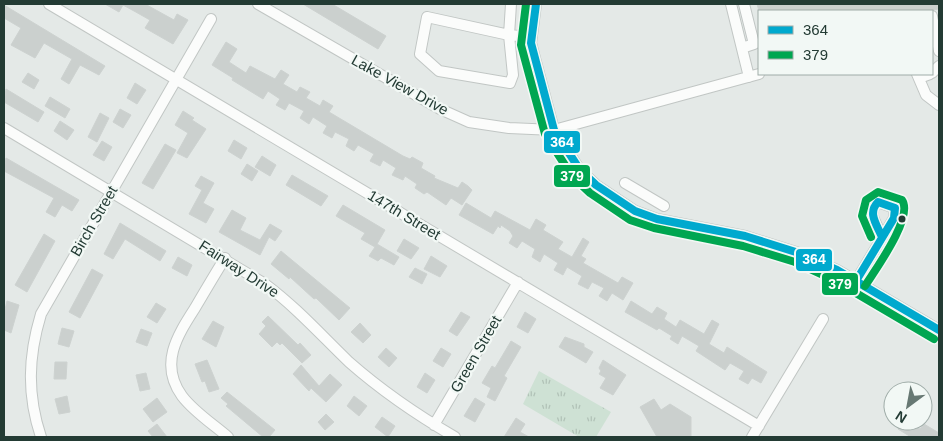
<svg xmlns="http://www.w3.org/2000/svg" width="943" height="441" viewBox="0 0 943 441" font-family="Helvetica,sans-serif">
<defs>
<pattern id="grass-tufts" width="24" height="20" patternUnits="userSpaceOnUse" patternTransform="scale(1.25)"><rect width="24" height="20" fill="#cee1d4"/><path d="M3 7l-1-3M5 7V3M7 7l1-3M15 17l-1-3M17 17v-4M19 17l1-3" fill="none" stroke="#b1c2b7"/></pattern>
</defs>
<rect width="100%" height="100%" fill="#e4e9e7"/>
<path fill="url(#grass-tufts)" d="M 539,371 L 611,412 L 596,437 L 579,437 L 523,404 Z"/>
<path fill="#cbd0ce" stroke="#cdd2d0" d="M 105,4 L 145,4 L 174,20 L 177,14 L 188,20 L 173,44 L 145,28 L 150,20 L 134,11 L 123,5 L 119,12 Z
M 303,4 L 332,4 L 386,36 L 378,49 Z
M 757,4 L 939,4 L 939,9 L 927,11 L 759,11 Z
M 4,5 L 105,66 L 99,75 L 80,65 L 69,84 L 61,79 L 72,59 L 44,43 L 35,58 L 11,45 L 21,28 L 4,18 Z
M 226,42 L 237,49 L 229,62 L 246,73 L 250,66 L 275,79 L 281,70 L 289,75 L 283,84 L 297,92 L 300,87 L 310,92 L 306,98 L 320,106 L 323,100 L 333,106 L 329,112 L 403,156 L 410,159 L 412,157 L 423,163 L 421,168 L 435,176 L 434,178 L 458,188 L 462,182 L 468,186 L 472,190 L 462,205 L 451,198 L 446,205 L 427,192 L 424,194 L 415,188 L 417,184 L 405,176 L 403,180 L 392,175 L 396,168 L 383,160 L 380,166 L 370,161 L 374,154 L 358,145 L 354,151 L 346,146 L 349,139 L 335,132 L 332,138 L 323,133 L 327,126 L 313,117 L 309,124 L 300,118 L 304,111 L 289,103 L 285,110 L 276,105 L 280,99 L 268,91 L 263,99 L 232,80 L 233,78 L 212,65 Z
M 28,73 L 39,80 L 34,89 L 22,82 Z
M 135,83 L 146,90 L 137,104 L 127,98 Z
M 6,89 L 44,112 L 38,122 L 4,102 Z
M 50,97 L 70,109 L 65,118 L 45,106 Z
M 120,109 L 131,115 L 123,128 L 113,122 Z
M 183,111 L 194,118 L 192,120 L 206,129 L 187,158 L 177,153 L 188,133 L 175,125 Z
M 100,113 L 109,118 L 97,142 L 88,137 Z
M 60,121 L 74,130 L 67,140 L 54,131 Z
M 234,140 L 247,148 L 241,159 L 228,151 Z
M 102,141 L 112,147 L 104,161 L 93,155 Z
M 165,144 L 176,150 L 153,189 L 142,183 Z
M 262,156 L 276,165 L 270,176 L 255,167 Z
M 6,158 L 79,200 L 72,211 L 62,205 L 55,217 L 46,212 L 54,198 L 4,171 Z
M 247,164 L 258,171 L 252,181 L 241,174 Z
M 292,175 L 328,196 L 321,206 L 286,185 Z
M 201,176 L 214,183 L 203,203 L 214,209 L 206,223 L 189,214 L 202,190 L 195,186 Z
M 466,203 L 491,218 L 495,211 L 530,230 L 536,219 L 546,225 L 543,230 L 563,242 L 558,249 L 572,257 L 583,238 L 589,242 L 581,256 L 586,259 L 583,263 L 618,283 L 622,277 L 633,283 L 623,300 L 612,293 L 607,301 L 599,296 L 604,288 L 592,282 L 588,289 L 578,284 L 582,276 L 567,267 L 563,275 L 554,270 L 558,263 L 544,254 L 540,262 L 532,257 L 535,249 L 522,241 L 517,248 L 509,243 L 513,236 L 510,231 L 501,225 L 500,228 L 498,226 L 493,234 L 459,215 Z
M 343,205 L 385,230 L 377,244 L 399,257 L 394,265 L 381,258 L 378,261 L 369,256 L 375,247 L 361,239 L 365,233 L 336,216 Z
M 232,210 L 246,218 L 240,230 L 260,240 L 270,224 L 282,231 L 275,241 L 269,237 L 260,255 L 219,232 Z
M 120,223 L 166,251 L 160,261 L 125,239 L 113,259 L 104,254 Z
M 44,234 L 55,241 L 27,292 L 15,285 Z
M 404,239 L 419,248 L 411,259 L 397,251 Z
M 281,251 L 350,308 L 339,320 L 316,298 L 314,299 L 290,277 L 289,279 L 271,264 Z
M 431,256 L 447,266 L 440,277 L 424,269 Z
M 178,257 L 192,265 L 187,276 L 172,268 Z
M 415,268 L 427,274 L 422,284 L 409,277 Z
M 92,269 L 103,275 L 80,318 L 69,312 Z
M 7,301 L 19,305 L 11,333 L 4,330 L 4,314 Z
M 631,301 L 652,314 L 657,307 L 667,313 L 664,319 L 676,327 L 680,320 L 704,334 L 712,320 L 719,324 L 709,344 L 724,353 L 727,347 L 767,372 L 761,383 L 752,378 L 748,384 L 739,379 L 744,371 L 730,363 L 725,370 L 696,351 L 699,346 L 682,336 L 678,344 L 670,339 L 672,336 L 659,328 L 657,330 L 625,312 Z
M 156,303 L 166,309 L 157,323 L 147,317 Z
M 461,312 L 470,317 L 457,336 L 449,331 Z
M 525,312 L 536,319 L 528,333 L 517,327 Z
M 268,316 L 298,345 L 300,343 L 311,355 L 302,363 L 282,343 L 280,345 L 277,342 L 272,347 L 259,334 L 266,326 L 262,322 Z
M 213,321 L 224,327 L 216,347 L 202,339 Z
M 360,323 L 371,335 L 363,343 L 351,332 Z
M 62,328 L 74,331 L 69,347 L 58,344 Z
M 141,329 L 152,333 L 147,346 L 136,342 Z
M 565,337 L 584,344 L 584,347 L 593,352 L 586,363 L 559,347 Z
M 511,341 L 521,347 L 504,376 L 507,378 L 495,401 L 487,397 L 491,388 L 482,383 L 492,366 L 495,368 Z
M 386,348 L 397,358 L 389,367 L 378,357 Z
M 441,348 L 451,354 L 443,367 L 433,361 Z
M 207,360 L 219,389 L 209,392 L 205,381 L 202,382 L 195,364 Z
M 603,360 L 626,375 L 613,395 L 600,388 L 606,378 L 599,374 L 601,371 L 599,368 Z
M 55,362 L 67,362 L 66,379 L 54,379 Z
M 301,365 L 319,386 L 330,374 L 342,385 L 326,402 L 311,388 L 309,391 L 293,374 Z
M 146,373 L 150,389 L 140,391 L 136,375 Z
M 425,373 L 435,380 L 427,393 L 417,387 Z
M 227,392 L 275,430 L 269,437 L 263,437 L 226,406 L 228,404 L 221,398 Z
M 67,396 L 70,412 L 59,414 L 55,399 Z
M 354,396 L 367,406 L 359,416 L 347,406 Z
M 157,398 L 167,412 L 153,422 L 143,409 Z
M 475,398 L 485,404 L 475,422 L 464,416 Z
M 654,399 L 661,410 L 670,404 L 691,417 L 691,437 L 657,437 L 640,407 Z
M 326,414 L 334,422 L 325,430 L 318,422 Z
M 382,417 L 395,426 L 388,437 L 375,427 Z
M 516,418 L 525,424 L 520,432 L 529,437 L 504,437 Z
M 904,421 L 920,429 L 924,424 L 939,433 L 939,437 L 911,437 L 898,429 Z
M 157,424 L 167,437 L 153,437 L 148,431 Z"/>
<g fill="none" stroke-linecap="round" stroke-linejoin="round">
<g stroke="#c1c6c4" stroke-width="12">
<path id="minor" d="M 49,4 L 759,426
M 258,4 L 440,109 L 469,122 L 509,128 L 554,130 L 759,74
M 511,4 L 509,35 L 513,75 L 510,83 L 439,71 L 420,54 L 427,17 L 509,35 L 532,37
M 536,4 L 531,43 L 554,130 L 580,170 L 596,185 L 635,211 L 657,219 L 745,236 L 799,253 L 837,270 L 939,330
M 731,4 L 749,77
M 932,16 L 939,51
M 742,48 L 754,44 L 744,4
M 932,73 L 939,66
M 917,74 L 926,95 L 939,105
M 919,78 L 930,74
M 4,128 L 265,284 C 296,307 321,335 349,362 C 382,391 417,415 455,437
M 625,183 L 664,206
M 225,258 C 215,274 205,291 195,308 C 177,336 159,364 182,396 C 194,412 213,424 228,437
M 856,281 L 894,218 L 895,208 L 878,202 L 874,206 L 872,215 L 882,237
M 434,425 L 518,282
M 41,437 C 27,395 28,357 41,314 L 211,19
M 752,437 L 823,319"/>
</g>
<use href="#minor" stroke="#fbfcfb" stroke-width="10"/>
<g stroke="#f2f8f5" stroke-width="11">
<path id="bus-1" d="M 536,4 L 531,43 L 554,130 L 580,170 L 596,185 L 635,211 L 657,219 L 745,236 L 799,253 L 837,270 L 939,330
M 856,281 L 894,218 L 895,208 L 878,202 C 867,213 877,225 882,237"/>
</g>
<g stroke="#f2f8f5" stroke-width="11">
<path id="bus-2" d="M 526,4 L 521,45 L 545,134 L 572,176 L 590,193 L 630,220 L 654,228 L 743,246 L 795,262 L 832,279 L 934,339
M 865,286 C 875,270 914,217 902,200 L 878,192 L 866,200 L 862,216 L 871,237"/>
</g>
<use href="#bus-1" stroke="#00a9ce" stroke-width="8"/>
<use href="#bus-2" stroke="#00a651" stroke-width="8"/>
</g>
<circle fill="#233b34" stroke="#f2f8f5" stroke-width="2" cx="902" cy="219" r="4.5"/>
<g text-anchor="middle" stroke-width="4.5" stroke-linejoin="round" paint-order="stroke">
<g font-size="15" fill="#233b34" stroke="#f2f8f5">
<text transform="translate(400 85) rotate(29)" y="5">Lake View Drive</text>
<text transform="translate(404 215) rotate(31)" y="5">147th Street</text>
<text transform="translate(94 221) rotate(-60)" y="5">Birch Street</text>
<text transform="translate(239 269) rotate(33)" y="5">Fairway Drive</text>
<text transform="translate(476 354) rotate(-60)" y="5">Green Street</text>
</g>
</g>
<g stroke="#f2f8f5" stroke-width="2">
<rect x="543" y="130" width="38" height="24" rx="5" fill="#00a9ce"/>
<rect x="553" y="164" width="38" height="24" rx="5" fill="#00a651"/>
<rect x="795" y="248" width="38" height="24" rx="5" fill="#00a9ce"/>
<rect x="821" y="272" width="38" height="24" rx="5" fill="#00a651"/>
</g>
<g font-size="14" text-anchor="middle" font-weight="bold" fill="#fff">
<text x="562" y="147">364</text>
<text x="572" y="181">379</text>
<text x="814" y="264">364</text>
<text x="840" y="289">379</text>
</g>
<rect width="943" height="441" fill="none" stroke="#233b34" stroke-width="10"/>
<rect x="758" y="10" width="175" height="65" fill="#f2f8f5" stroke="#9faca8"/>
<rect x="768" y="26" width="25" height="8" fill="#00a9ce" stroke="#9faca8"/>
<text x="803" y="35" font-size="15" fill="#233b34">364</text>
<rect x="768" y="51" width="25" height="8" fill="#00a651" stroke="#9faca8"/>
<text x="803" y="60" font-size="15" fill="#233b34">379</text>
<g transform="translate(908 406) rotate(212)"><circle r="24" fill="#f2f8f5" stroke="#9faca8"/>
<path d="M0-4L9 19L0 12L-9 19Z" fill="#677873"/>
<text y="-8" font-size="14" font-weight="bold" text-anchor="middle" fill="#233b34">N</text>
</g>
</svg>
